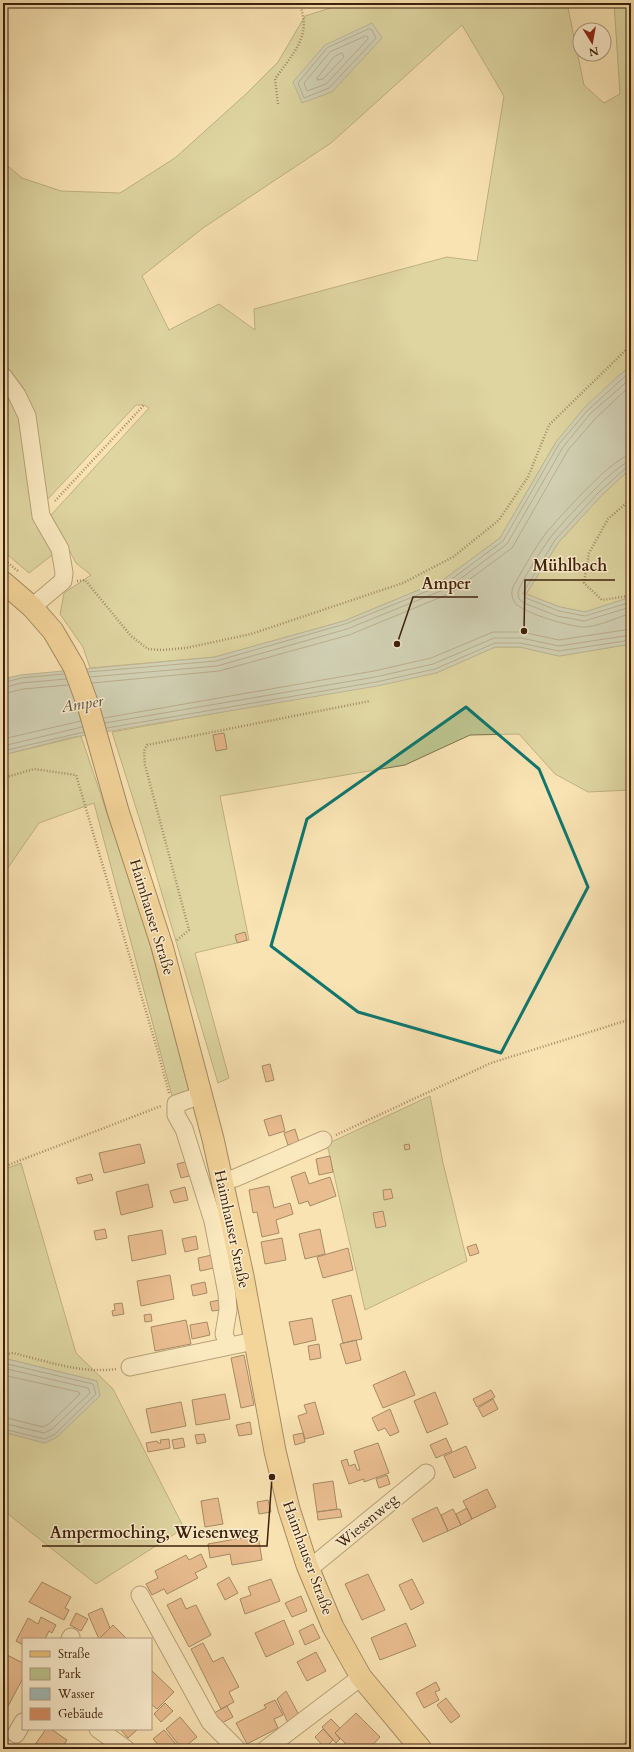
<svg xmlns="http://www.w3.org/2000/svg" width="634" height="1752" viewBox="0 0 634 1752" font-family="Cardo,serif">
<rect width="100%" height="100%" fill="#f9e3b3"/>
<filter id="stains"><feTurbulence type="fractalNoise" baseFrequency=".005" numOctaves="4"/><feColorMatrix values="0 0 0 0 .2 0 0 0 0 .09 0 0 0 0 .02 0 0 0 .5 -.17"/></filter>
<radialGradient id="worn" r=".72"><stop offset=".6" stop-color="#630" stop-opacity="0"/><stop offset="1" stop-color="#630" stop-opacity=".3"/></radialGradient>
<path fill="#bcc48d" stroke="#7c724c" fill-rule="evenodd" d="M 346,3 L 567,3 L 584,85 L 604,103 L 620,94 L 614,3 L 631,3 L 631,366 L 617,377 L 556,442 L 500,538 L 443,580 L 344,621 L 215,657 L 90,668 L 83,647 L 60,614 L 64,593 L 91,575 L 76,563 L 51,515 L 149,408 L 144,405 L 136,405 L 46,501 L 23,390 L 3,365 L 3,162 L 22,178 L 61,191 L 120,193 L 175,158 L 246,94 L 278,62 L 305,16 ZM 462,25 L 504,96 L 477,261 L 447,257 L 254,309 L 255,330 L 219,304 L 169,330 L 142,276 L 203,228 L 331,143 Z
M 3,381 L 28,424 L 38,522 L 60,549 L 29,573 L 3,551 Z
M 631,468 L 631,597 L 585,612 L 560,607 L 526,594 L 558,543 L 601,496 Z
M 631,644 L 631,790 L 588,792 L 555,774 L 519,734 L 470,735 L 405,765 L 220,796 L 249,940 L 195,953 L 229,1078 L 218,1083 L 143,830 L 112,732 L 436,673 L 495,647 L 520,647 L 559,656 Z
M 81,736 L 144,923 L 189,1090 L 172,1096 L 94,803 L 39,823 L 3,875 L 3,755 Z
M 430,1096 L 443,1163 L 467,1261 L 365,1310 L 327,1144 Z
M 21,1163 L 76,1353 L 113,1389 L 184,1528 L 96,1584 L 3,1510 L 3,1432 L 45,1443 L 97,1381 L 7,1359 L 3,1360 L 3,1170 Z"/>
<path fill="#a3bbb8" stroke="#7a7d72" d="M 372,23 L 382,38 L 332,92 L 302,103 L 293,82 L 325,45 Z
M 631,366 L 631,468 L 601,496 L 558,543 L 526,594 L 560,607 L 585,612 L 631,597 L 631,644 L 559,656 L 520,647 L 495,647 L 436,673 L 377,686 L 69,738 L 3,755 L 3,679 L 20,675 L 215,657 L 344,621 L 443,580 L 500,538 L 556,442 L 584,408 L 617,377 Z
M 7,1359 L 97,1381 L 100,1396 L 57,1437 L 45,1443 L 3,1432 L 3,1360 Z"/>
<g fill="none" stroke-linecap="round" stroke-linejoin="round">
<path stroke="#706e61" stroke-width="1" d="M 369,29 L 372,30 L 376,38 L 329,88 L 304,98 L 298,83 L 327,48 Z
M 366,36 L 368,37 L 368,39 L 326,84 L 307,91 L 304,83 L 330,52 Z
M 342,53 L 344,57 L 323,79 L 317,80 L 317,78 L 334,57 Z
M 631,455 C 614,455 559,518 546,533 C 534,549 524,568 514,585 C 511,591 511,597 515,603 C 523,613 573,628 587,627 C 601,625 617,618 631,613
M 631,461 C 618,461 560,525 550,538 C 543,548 520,582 518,593 L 519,599 L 524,603 L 557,616 L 584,621 L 631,607
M 631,466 L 627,467 L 598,493 L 555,540 L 523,593 L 526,598 L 559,611 L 585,616 L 631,602
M 88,672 L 216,661 L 345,624 L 445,584 L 503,541 L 559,444 L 587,411 L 631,371
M 90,677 L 217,666 L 347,629 L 448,588 L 507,544 L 563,447 L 590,414 L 631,378
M 3,683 L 21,678 L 64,674
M 92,683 L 219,671 L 349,635 L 451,593 L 512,548 L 568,450 L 595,419 L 631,385
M 3,688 L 21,683 L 66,679
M 3,694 L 23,689 L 68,685
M 104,718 L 374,671 L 431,658 L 493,632 L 522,632 L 559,640 L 631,629
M 105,723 L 375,677 L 433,664 L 494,638 L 521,638 L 559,646 L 631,635
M 107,728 L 376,682 L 435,669 L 495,643 L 520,643 L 559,651 L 631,640
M 3,739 L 81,721
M 3,746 L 82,727
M 3,751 L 84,732
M 3,1363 L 93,1384 L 96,1394 L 55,1434 L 45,1439 L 3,1429
M 3,1368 L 88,1388 L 90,1393 L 52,1429 L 44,1433 L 3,1423
M 3,1375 L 79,1392 L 80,1394 L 49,1424 L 43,1427 L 3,1417"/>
<path stroke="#7a7d72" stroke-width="4" d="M 621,1749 L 631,1739"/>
</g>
<path fill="#d88f66" stroke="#3d200a" d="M 224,733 L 227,749 L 216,751 L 213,735 Z
M 245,932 L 247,940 L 237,943 L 235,935 Z
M 270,1064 L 274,1080 L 266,1082 L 262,1066 Z
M 281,1115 L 285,1131 L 269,1136 L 264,1120 Z
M 295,1129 L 299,1142 L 288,1145 L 284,1133 Z
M 140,1144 L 145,1163 L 104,1173 L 99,1153 Z
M 409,1144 L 410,1149 L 405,1150 L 404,1145 Z
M 330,1156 L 333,1172 L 319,1175 L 316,1159 Z
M 189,1161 L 193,1175 L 181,1178 L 177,1164 Z
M 305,1172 L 309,1184 L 330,1177 L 336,1196 L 310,1206 L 308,1201 L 299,1204 L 291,1177 Z
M 91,1174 L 93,1180 L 78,1184 L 76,1178 Z
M 148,1184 L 153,1207 L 121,1215 L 116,1192 Z
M 269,1186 L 274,1208 L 290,1203 L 293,1214 L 276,1220 L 279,1233 L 262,1237 L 257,1212 L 253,1213 L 249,1190 Z
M 185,1187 L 188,1200 L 174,1203 L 170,1191 Z
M 391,1189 L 393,1198 L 384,1200 L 383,1190 Z
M 383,1211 L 386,1226 L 376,1228 L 373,1213 Z
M 105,1229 L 107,1238 L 96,1240 L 94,1231 Z
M 320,1229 L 325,1254 L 305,1259 L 299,1234 Z
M 162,1230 L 166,1254 L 132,1261 L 128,1236 Z
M 196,1236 L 198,1249 L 185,1252 L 182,1239 Z
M 282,1238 L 286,1260 L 265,1264 L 261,1242 Z
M 476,1244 L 479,1253 L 470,1256 L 467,1247 Z
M 348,1248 L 353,1270 L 323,1278 L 317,1257 Z
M 212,1255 L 214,1268 L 200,1271 L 198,1258 Z
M 170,1275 L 174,1299 L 141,1306 L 137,1281 Z
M 205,1282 L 207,1293 L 193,1296 L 191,1285 Z
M 351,1295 L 362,1339 L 343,1343 L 332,1300 Z
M 219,1300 L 221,1310 L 212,1311 L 210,1302 Z
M 122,1303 L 124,1314 L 113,1316 L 112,1311 L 115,1310 L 114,1304 Z
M 151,1314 L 152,1321 L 145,1322 L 144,1315 Z
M 312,1318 L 316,1340 L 294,1345 L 289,1322 Z
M 186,1320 L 191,1344 L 155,1351 L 151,1327 Z
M 207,1322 L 210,1335 L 192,1339 L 190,1325 Z
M 356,1340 L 361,1360 L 346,1364 L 340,1344 Z
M 319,1344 L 321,1358 L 310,1360 L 308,1346 Z
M 244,1355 L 254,1405 L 241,1408 L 231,1358 Z
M 405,1371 L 415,1395 L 383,1408 L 373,1385 Z
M 491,1390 L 495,1397 L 477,1407 L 473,1399 Z
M 435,1392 L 448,1424 L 427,1433 L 414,1401 Z
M 225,1394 L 230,1419 L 196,1425 L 192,1400 Z
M 493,1399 L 498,1409 L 483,1417 L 478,1408 Z
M 181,1402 L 186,1426 L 151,1433 L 146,1409 Z
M 315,1402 L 324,1434 L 305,1439 L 298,1416 L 307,1413 L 304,1405 Z
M 390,1409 L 399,1432 L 390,1436 L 385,1428 L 378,1431 L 372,1418 Z
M 250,1422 L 252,1434 L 239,1436 L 236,1425 Z
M 303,1433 L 305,1442 L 295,1445 L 293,1435 Z
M 204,1434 L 206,1442 L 197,1444 L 195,1435 Z
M 183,1438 L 185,1447 L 174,1449 L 172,1440 Z
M 446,1438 L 452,1451 L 436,1458 L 430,1445 Z
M 169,1439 L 170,1448 L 148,1452 L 146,1443 L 157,1441 L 158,1443 L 161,1443 L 160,1440 Z
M 378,1443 L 389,1473 L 364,1482 L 364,1479 L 349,1484 L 341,1461 L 347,1459 L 349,1466 L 355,1464 L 357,1470 L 360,1470 L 354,1451 Z
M 466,1446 L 476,1468 L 454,1478 L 444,1456 Z
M 387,1475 L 390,1484 L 379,1488 L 376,1479 Z
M 333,1481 L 337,1509 L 317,1512 L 313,1484 Z
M 487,1489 L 496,1507 L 472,1519 L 463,1501 Z
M 218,1498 L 223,1524 L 205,1527 L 201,1501 Z
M 268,1500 L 271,1512 L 259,1514 L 257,1502 Z
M 437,1507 L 448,1531 L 423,1542 L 412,1519 Z
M 467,1508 L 472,1519 L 461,1525 L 456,1514 Z
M 340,1509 L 342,1517 L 318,1520 L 317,1512 Z
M 453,1509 L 461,1525 L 448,1531 L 441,1515 Z
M 258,1535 L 262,1560 L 232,1565 L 230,1554 L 210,1558 L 208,1544 Z
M 201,1554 L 207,1567 L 195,1573 L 198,1578 L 167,1594 L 164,1589 L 152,1595 L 146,1584 L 158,1578 L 155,1571 L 186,1555 L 189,1560 Z
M 368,1574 L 385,1610 L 362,1620 L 345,1584 Z
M 229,1577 L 238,1593 L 225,1600 L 217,1584 Z
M 271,1579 L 280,1601 L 245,1614 L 240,1599 L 251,1595 L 248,1587 Z
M 412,1579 L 424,1603 L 411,1610 L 399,1585 Z
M 42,1582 L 71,1597 L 65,1608 L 69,1610 L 64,1620 L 29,1602 Z
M 301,1596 L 307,1611 L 292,1617 L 285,1603 Z
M 181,1598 L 186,1609 L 196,1605 L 211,1635 L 189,1647 L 167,1605 Z
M 102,1608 L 110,1628 L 99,1639 L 88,1614 Z
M 76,1613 L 88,1619 L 81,1631 L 70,1625 Z
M 41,1617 L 56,1625 L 52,1633 L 49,1631 L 45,1639 L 23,1639 L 23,1645 L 16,1641 L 28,1618 L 38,1624 Z
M 284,1620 L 294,1644 L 266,1657 L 255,1633 Z
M 406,1623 L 416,1646 L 380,1660 L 371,1638 Z
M 313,1624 L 320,1638 L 305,1645 L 299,1631 Z
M 113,1625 L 127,1639 L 99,1639 Z
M 203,1643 L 213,1662 L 223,1657 L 239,1687 L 229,1692 L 234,1702 L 221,1709 L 191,1649 Z
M 316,1652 L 326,1671 L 307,1681 L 297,1662 Z
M 7,1655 L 23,1663 L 23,1678 L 6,1710 L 3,1709 L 3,1663 Z
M 151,1670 L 174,1692 L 157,1709 L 151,1704 Z
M 436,1682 L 440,1690 L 435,1692 L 439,1700 L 424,1708 L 416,1693 Z
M 286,1691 L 299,1715 L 288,1723 L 277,1699 Z
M 446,1698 L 460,1716 L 451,1723 L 437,1705 Z
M 275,1700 L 283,1715 L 274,1719 L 278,1728 L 247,1744 L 236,1723 L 266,1708 L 264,1705 Z
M 165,1703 L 173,1711 L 161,1722 L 154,1714 Z
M 227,1706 L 233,1717 L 220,1724 L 214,1713 Z
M 356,1713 L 380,1737 L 369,1749 L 351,1749 L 335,1733 Z
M 180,1717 L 197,1737 L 182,1749 L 166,1729 Z
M 331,1719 L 340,1728 L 335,1733 L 340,1739 L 336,1743 L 322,1727 Z
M 46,1729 L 51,1729 L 67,1740 L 61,1749 L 32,1749 Z
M 120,1729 L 138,1729 L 128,1738 Z
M 323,1729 L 333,1740 L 325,1748 L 315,1737 Z
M 164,1730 L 180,1749 L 162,1749 L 153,1739 Z"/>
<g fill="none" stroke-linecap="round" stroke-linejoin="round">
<g stroke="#6c5134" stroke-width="19">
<path id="minor" d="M 3,376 L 17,395 L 27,416 L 41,516 L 60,549 L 64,573 L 63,581 L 32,607
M 201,1095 L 176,1104 L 176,1115 L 184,1129 L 213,1221 L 227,1294 L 228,1310 L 224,1334 L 229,1346
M 222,1181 L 235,1178 L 323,1140
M 130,1367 L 254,1341
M 307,1565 L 315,1564 L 426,1473
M 140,1595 L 210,1722 L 237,1749
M 70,1639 L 71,1637
M 98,1729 L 126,1749
M 16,1734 L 23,1722
M 266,1749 L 361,1677"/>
</g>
<g stroke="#3d200a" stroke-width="23">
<path id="major" d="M 3,582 L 32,607 L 53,631 L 74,667 L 88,705 L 118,811 L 162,946 L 213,1139 L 243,1276 L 275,1451 L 289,1509 L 307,1565 L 333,1627 L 361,1677 L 421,1749"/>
</g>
<path stroke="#3d200a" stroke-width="2.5" stroke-dasharray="1 2" stroke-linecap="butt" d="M 3,6 L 8,3
M 278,104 L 275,79 C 293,53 313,36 299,3
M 631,499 L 608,519 L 589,553 L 584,583 L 602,600 L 628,596 L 631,594
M 55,501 L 144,405
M 3,559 L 18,571
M 77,581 L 85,580 L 131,636 L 148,649 L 162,650 L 186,648 L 251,634 L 403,583 L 453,557 L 499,520 L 528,477 L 549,425 L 631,345
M 3,778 L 34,769 L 76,775 L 158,1052 L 169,1093
M 177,940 L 189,930 L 145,765 L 144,751 L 147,745 L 370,701
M 336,1135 L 491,1063 L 631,1019
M 3,1167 L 161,1106
M 3,1355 L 13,1353 C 46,1361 82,1374 116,1369"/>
<use href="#minor" stroke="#fbedce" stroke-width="17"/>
<use href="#major" stroke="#ecc27a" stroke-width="21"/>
</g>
<path d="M0 0H634V1752H0ZM 466,707 L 539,769 L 588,887 L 501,1053 L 358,1012 L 271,946 L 307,819 Z" fill="#f9e3b3" fill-opacity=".55" fill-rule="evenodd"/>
<path fill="none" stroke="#0f766e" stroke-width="3" stroke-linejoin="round" d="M 466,707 L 539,769 L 588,887 L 501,1053 L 358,1012 L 271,946 L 307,819 Z"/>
<g text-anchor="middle" stroke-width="3" stroke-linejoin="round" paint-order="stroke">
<g font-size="15" fill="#3d200a" stroke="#fbedce">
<text transform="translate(152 917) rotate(73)" y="5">Haimhauser Straße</text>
<text transform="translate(232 1229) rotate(78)" y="5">Haimhauser Straße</text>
<text transform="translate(367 1521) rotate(-40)" y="5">Wiesenweg</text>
<text transform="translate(308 1558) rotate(70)" y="5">Haimhauser Straße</text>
</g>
<g font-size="16" font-style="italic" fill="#5c4e3e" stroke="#fbedce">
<text transform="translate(82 703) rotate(-9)" y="6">Amper</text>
</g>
</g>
<path fill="none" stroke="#3d200a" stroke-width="1.5" d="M524 631L525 580H615M397 644L413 597H478M272 1477L267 1546H42"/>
<g fill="#3d200a" stroke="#fbedce" stroke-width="1.5">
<circle cx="524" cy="631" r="4"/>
<circle cx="397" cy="644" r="4"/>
<circle cx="272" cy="1477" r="4"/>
</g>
<g font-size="16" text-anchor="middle" font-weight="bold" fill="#3d200a" stroke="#fbedce" stroke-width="3" stroke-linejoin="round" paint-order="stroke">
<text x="570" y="571">Mühlbach</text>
<text x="446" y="589">Amper</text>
<text x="154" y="1538">Ampermoching, Wiesenweg</text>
</g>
<rect width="634" height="1752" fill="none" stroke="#f9e3b3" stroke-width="16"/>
<rect x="4" y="4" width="626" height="1744" fill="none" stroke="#3d200a" stroke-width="2"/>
<rect x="8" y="8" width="618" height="1736" fill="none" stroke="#3d200a"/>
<rect x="22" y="1638" width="130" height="92" fill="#fbedce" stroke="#af9b80"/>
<rect x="30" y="1651" width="20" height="6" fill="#ecc27a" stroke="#af9b80"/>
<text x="58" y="1658" font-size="12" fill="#3d200a">Straße</text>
<rect x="30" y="1668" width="20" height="12" fill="#bcc48d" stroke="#af9b80"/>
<text x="58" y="1678" font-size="12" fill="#3d200a">Park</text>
<rect x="30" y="1688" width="20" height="12" fill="#a3bbb8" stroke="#af9b80"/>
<text x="58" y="1698" font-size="12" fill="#3d200a">Wasser</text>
<rect x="30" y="1708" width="20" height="12" fill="#d88f66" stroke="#af9b80"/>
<text x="58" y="1718" font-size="12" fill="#3d200a">Gebäude</text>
<g transform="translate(592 42) rotate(169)"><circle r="19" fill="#fbedce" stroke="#af9b80"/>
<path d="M0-3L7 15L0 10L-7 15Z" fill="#8f2418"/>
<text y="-6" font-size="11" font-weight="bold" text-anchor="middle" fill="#3d200a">N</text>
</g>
<rect width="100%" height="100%" filter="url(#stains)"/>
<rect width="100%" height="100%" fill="url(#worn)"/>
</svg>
